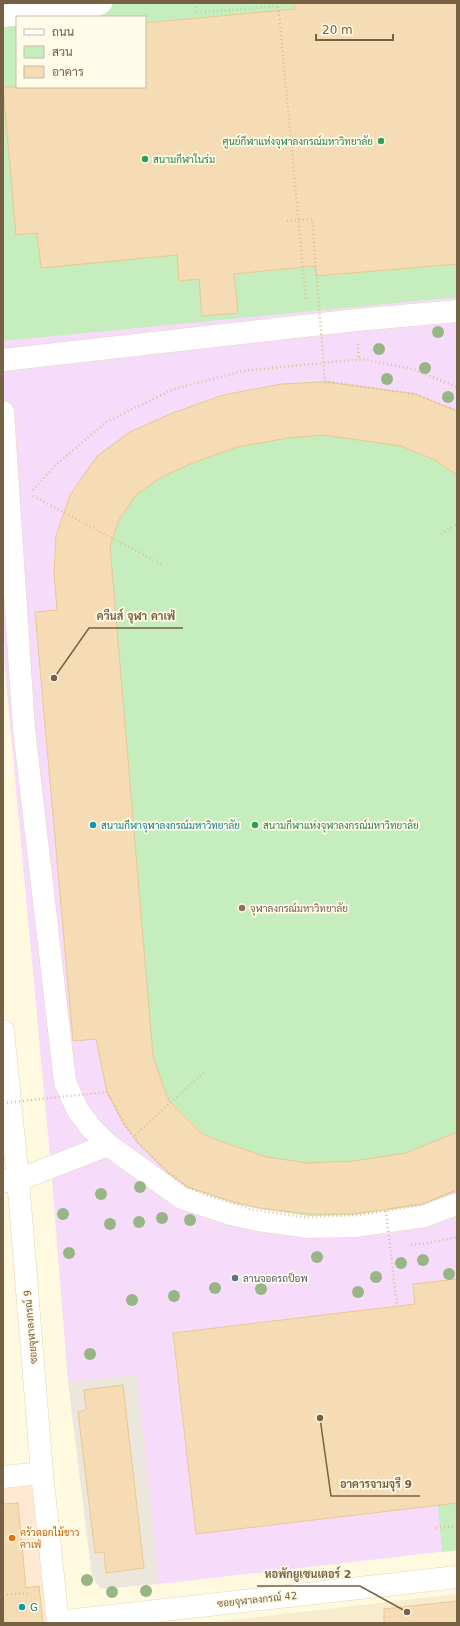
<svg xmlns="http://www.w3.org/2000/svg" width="460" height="1626" viewBox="0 0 460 1626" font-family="'DejaVu Sans',Sarabun,sans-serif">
<rect width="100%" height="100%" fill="#fef9df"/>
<path fill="#f7eccd" d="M 457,1594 L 457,1623 L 206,1623 Z"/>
<path fill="#ffe9d3" d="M 32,1482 L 47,1623 L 3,1623 L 3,1485 Z"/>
<path fill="#ece7dc" d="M 137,1375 L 159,1584 L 101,1589 L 92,1577 L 68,1382 Z"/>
<path fill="#f6dcfa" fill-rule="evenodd" d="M 3,3 L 457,3 L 457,1550 L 159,1584 L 137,1375 L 68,1382 L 51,1167 L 3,649 ZM 17,17 L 145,17 L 145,87 L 17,87 Z"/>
<path fill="#c6edbd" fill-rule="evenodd" d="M 3,3 L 457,3 L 457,297 L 3,341 ZM 17,17 L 145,17 L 145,87 L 17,87 Z
M 325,381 L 415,394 L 457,411 L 457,1190 L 421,1205 L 359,1215 L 304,1217 L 254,1210 L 206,1195 L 187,1187 L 169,1173 L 138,1143 L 124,1124 L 107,1092 L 96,1039 L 73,1041 L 35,612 L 57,610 L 54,573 L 56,536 L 70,495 L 97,456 L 170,414 L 223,395 L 282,384 Z
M 457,1503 L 457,1550 L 442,1552 L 438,1505 Z"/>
<path fill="#f6dcb4" stroke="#eac793" d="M 294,3 L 457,3 L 457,264 L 316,276 L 315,266 L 234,274 L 238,313 L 202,316 L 199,279 L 179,281 L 177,255 L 41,268 L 37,233 L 16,235 L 3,87 L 145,87 L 145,23 L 295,9 Z
M 325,382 L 415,394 L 457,411 L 457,475 L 435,460 L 401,446 L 323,435 L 288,438 L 237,447 L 190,464 L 158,479 L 136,495 L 119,520 L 110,546 L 153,1056 L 163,1086 L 170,1102 L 201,1133 L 214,1139 L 267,1157 L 307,1163 L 354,1161 L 406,1153 L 457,1132 L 457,1190 L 422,1204 L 354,1214 L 309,1214 L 260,1208 L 234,1202 L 188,1187 L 168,1173 L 138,1143 L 124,1124 L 107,1092 L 96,1039 L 73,1041 L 35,612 L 57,610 L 54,573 L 56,536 L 70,495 L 97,456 L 130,432 L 170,414 L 223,395 L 282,384 Z
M 457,1279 L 457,1503 L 196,1534 L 173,1333 L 415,1304 L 413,1284 Z
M 123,1385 L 144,1568 L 106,1573 L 104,1552 L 95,1553 L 78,1412 L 86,1410 L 84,1390 Z
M 18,1503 L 26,1588 L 39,1586 L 43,1623 L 3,1623 L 3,1504 Z
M 457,1601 L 457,1623 L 384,1623 L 384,1609 Z"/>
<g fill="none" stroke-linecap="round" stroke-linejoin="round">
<g stroke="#e3d6bb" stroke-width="23">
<path id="minor" d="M 3,16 L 97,5 L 101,3
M 3,360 L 356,320 L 457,311
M 3,412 L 24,729 L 65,1082 L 77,1109 L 91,1128 L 108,1145 L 182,1198 L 231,1214 L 258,1220 L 308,1227 L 355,1226 L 425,1216 L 457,1204
M 3,1031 L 18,1180 L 42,1473 L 58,1623
M 4,1181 L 18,1180 L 108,1145
M 3,1477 L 42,1473
M 58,1622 L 457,1577"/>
</g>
<path stroke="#dbc098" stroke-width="2.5" stroke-dasharray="1 3" stroke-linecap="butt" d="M 196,3 L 195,13 L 278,6
M 278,3 L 306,301
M 358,344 L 359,359
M 325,381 L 415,394 L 457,411
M 33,490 L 57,464 L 106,422 L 174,389 L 243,371 L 362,359 L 413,369 L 457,387
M 33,496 L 161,564
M 441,534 L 457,524
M 135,1135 L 205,1071
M 411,1245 L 427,1243 L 457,1237
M 436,1528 L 457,1526
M 3,1595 L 30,1593"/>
<use href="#minor" stroke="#fff" stroke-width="22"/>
<path stroke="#dbc098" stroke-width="2.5" stroke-dasharray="1 3" stroke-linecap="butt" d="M 287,221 L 312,219 L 325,381
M 3,1103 L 107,1092 L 124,1124 L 138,1143 L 169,1173 L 187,1187 L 206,1195 L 254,1210 L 304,1217 L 359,1215 L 421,1205 L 457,1190
M 386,1211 L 397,1306"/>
</g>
<g fill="#97b585">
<circle cx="438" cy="332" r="6"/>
<circle cx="379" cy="349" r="6"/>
<circle cx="425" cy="368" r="6"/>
<circle cx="387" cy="379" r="6"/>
<circle cx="448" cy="397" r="6"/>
<circle cx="140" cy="1187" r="6"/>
<circle cx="101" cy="1194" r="6"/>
<circle cx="63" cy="1214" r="6"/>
<circle cx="162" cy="1218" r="6"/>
<circle cx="190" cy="1220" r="6"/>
<circle cx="139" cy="1222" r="6"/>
<circle cx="110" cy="1224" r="6"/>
<circle cx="69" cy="1253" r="6"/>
<circle cx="317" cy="1257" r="6"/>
<circle cx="423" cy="1260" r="6"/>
<circle cx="401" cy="1263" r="6"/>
<circle cx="449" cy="1274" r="6"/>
<circle cx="376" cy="1277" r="6"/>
<circle cx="215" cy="1288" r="6"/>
<circle cx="261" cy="1289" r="6"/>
<circle cx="358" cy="1292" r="6"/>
<circle cx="174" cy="1296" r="6"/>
<circle cx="132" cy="1300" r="6"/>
<circle cx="90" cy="1354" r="6"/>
<circle cx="87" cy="1580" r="6"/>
<circle cx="146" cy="1591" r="6"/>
<circle cx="112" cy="1592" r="6"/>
</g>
<g fill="#2e9e5b" stroke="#fffbe8" stroke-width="1.5">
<circle cx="381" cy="141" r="4"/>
<circle cx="145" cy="159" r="4"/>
<circle cx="255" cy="825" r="4"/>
</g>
<g fill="#0f9aa8" stroke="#fffbe8" stroke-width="1.5">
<circle cx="93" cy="825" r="4"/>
<circle cx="22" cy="1607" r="4"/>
</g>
<circle fill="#8d6e63" stroke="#fffbe8" stroke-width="1.5" cx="242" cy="908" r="4"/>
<circle fill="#5c6f8a" stroke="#fffbe8" stroke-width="1.5" cx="235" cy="1278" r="4"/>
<circle fill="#e8710a" stroke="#fffbe8" stroke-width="1.5" cx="12" cy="1538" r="4"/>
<g text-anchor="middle" stroke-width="3.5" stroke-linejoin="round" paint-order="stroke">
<g font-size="10" fill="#27864d" stroke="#fffbe8" text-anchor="start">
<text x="373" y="145" text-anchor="end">ศูนย์กีฬาแห่งจุฬาลงกรณ์มหาวิทยาลัย</text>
<text x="153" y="163">สนามกีฬาในร่ม</text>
<text x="263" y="829">สนามกีฬาแห่งจุฬาลงกรณ์มหาวิทยาลัย</text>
</g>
<g font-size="10" fill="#0d838f" stroke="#fffbe8" text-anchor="start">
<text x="101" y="829">สนามกีฬาจุฬาลงกรณ์มหาวิทยาลัย</text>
<text x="30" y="1611">G</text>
</g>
<g font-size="10" fill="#785e54" stroke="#fffbe8" text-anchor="start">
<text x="250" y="912">จุฬาลงกรณ์มหาวิทยาลัย</text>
</g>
<g font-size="10" fill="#4e5e75" stroke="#fffbe8" text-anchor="start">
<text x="243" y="1282">ลานจอดรถป็อพ</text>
</g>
<g font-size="10" fill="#776145" stroke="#fffbe8">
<text transform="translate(30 1327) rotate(-95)" y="4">ซอยจุฬาลงกรณ์ 9</text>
<text transform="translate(257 1599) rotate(-6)" y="4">ซอยจุฬาลงกรณ์ 42</text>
</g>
<g font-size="10" fill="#c56008" stroke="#fffbe8" text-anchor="start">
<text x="20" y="1536">ครัวดอกไม้ขาว<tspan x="20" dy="12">คาเฟ่</tspan></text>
</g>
</g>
<path fill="none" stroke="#776145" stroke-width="1.5" d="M54 678L89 628H183M320 1418L331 1496H420M407 1612L360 1586H257"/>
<g fill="#776145" stroke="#fffbe8" stroke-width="1.5">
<circle cx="54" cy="678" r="4"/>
<circle cx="320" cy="1418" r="4"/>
<circle cx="407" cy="1612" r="4"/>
</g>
<g font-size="11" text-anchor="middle" font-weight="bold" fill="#776145" stroke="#fffbe8" stroke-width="3.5" stroke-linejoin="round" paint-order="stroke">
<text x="136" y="620">ควีนส์ จุฬา คาเฟ่</text>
<text x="376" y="1488">อาคารจามจุรี 9</text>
<text x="308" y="1578">หอพักยูเซนเตอร์ 2</text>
</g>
<rect width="460" height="1626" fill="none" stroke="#776145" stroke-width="8"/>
<rect x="16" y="16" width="130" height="72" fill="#fffbe8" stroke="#c9bda7"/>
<rect x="24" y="29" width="20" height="6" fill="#ffffff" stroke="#c9bda7"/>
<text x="52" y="36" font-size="12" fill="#776145">ถนน</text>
<rect x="24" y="46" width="20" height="12" fill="#c6edbd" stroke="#c9bda7"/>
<text x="52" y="56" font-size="12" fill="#776145">สวน</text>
<rect x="24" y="66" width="20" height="12" fill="#f6dcb4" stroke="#c9bda7"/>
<text x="52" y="76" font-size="12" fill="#776145">อาคาร</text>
<path d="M316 34v6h77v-6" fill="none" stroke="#776145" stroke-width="2"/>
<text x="322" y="34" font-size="12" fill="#776145" stroke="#fffbe8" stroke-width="3" paint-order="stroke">20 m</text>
</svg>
